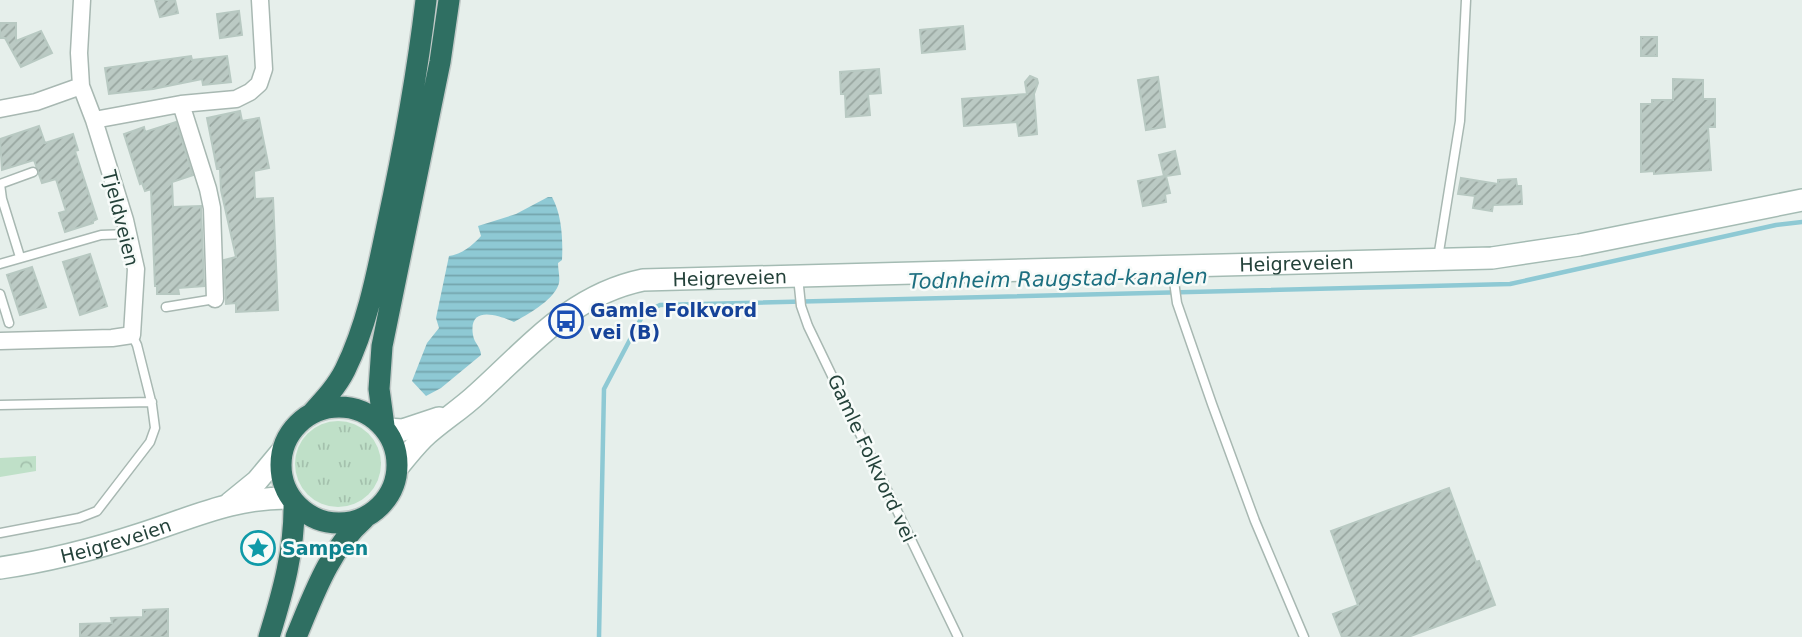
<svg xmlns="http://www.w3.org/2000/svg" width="1802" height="637" viewBox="0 0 1802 637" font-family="'DejaVu Sans',sans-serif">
<defs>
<pattern id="grass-tufts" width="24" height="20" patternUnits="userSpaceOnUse" patternTransform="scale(1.75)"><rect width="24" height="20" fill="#bfe0c8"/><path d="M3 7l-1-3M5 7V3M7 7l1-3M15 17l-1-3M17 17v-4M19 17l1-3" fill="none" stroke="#a4c1ad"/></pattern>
<pattern id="park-crowns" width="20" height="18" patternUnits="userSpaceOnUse" patternTransform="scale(1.75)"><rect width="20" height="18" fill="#bfe0c8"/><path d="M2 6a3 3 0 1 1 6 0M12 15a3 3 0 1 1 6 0" fill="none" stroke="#a4c1ad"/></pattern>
<pattern id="water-rules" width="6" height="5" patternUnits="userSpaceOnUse" patternTransform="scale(1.75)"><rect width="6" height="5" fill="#8ec9d4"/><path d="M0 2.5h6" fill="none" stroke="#74a5ad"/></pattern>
<pattern id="building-hatch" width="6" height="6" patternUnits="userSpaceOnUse" patternTransform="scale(1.75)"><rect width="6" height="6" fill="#bbcac4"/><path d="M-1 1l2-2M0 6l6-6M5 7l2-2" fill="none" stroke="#98a6a0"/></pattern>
</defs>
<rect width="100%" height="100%" fill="#e6efeb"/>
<path fill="url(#grass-tufts)" d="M295 464a43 43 0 1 1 86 0a43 43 0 1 1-86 0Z"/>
<path fill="url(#park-crowns)" d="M 36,456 L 36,471 L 0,477 L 0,458 Z"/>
<path fill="url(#water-rules)" d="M 548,197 L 552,197 C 562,215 563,240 562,260 L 558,263 C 558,271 561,280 558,286 C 552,301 527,315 514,322 C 498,315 468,305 473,335 C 474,343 481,347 481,355 L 441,388 L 426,396 L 412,381 L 427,343 L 439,328 L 436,318 L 449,256 C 462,254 472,246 481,236 L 478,226 L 516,214 Z"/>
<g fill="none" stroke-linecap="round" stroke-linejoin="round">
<path stroke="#8ec9d4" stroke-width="4.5" d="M 599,637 L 604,389 L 644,313 L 660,305 L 1510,284 L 1776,225 L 1802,222"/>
</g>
<path fill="url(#building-hatch)" stroke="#b8c9c2" stroke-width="2" d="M 155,0 L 175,0 L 178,13 L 160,17 Z
M 239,11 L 242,35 L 220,38 L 217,14 Z
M 0,23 L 16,23 L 16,41 L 41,31 L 52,53 L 21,67 L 5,38 L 0,38 Z
M 963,26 L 965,49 L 922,53 L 920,30 Z
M 1641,37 L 1657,37 L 1657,56 L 1641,56 Z
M 191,56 L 192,60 L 227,56 L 231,82 L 203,85 L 202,79 L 153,89 L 109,94 L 105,68 Z
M 879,69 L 881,93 L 868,94 L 870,115 L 846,117 L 845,94 L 841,94 L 840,72 Z
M 1030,76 L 1037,79 L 1038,83 L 1034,94 L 1037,134 L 1019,136 L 1017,122 L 964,126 L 962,99 L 1027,94 L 1025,82 Z
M 1158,77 L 1165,127 L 1146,130 L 1138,80 Z
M 1673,79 L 1703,80 L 1703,99 L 1715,99 L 1715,127 L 1708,127 L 1711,170 L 1654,174 L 1654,171 L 1641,172 L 1641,104 L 1652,104 L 1652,100 L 1673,100 Z
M 240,111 L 242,121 L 259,118 L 269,168 L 254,171 L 255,199 L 273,198 L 278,310 L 236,312 L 236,303 L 226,304 L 224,260 L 236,257 L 221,190 L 220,169 L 217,169 L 207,118 Z
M 176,122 L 193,175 L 172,182 L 173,207 L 201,206 L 204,286 L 178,288 L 179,294 L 157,294 L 157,286 L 155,286 L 151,189 L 145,191 L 142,183 L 140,184 L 124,134 L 144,127 L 145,132 Z
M 39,126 L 45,143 L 73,134 L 78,150 L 75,151 L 97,219 L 93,221 L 93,223 L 65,232 L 59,213 L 66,211 L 56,179 L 42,183 L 34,160 L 2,170 L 0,139 Z
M 1175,151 L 1180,174 L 1166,176 L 1170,193 L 1165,194 L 1166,202 L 1143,206 L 1138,181 L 1164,176 L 1159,155 Z
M 1461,178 L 1498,184 L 1498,180 L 1516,179 L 1517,186 L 1521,186 L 1522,204 L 1493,205 L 1492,211 L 1473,208 L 1475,196 L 1458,194 Z
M 90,254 L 107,306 L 80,315 L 63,262 Z
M 32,267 L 46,307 L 20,315 L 7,275 Z
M 1449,488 L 1476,562 L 1479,561 L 1495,605 L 1408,637 L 1342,637 L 1333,614 L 1358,605 L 1331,531 Z
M 168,609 L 168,637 L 80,637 L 80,624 L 112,623 L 111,618 L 143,617 L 143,610 Z"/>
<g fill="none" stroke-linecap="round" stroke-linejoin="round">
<g stroke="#a8b8b2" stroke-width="11">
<path id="lane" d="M 20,257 L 2,199 L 0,184 L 33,172
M 1438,258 L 1460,121 L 1466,0
M 0,264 L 101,235 L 128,234
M 1172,267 L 1177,303 L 1212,404 L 1255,521 L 1304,637
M 798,277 L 801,306 L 808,326 L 958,637
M 0,294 L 9,323
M 166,307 L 215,299
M 0,405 L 152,402
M 0,533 L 79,518 L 97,511 L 150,442 L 155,428 L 152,405 L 137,345 L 132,335"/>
</g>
<g stroke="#a8b8b2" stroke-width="19">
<path id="street" d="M 181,104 L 208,189 L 212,208 L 215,299
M 0,109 L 36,102 L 81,86
M 94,120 L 181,104 L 236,99 L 250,92 L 259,84 L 264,69 L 260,0
M 0,341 L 112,338 L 132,335 L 136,269 L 125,220 L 94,120 L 81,86 L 79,53 L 82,0"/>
</g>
<g stroke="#a4bbb3" stroke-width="24">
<g id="secondary">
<path d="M 386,429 L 403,430 L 439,418"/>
<path id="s1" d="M 398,467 C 406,457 414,447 423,438 C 440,422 460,410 477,394 C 529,347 571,295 643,280 L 1492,258 L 1579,245 L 1802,200"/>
<path d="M 230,503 L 257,481 L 282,451"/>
<path id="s2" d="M 0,568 C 48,561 95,549 141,534 C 194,517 234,497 291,498"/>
</g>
</g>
<g stroke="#c2cac8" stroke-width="24">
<path id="highway" d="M281 465a58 58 0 1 1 116 0a58 58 0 1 1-116 0Z
M 313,412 C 325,399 337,386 345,370 C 367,325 377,274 387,226 C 403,152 417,76 426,0
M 384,426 L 379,389 L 382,346 L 440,62 L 449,0
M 269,637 C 283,592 295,549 294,502
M 296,637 C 314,594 329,550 364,519"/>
</g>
<use href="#lane" stroke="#fff" stroke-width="8"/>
<use href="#street" stroke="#fff" stroke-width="16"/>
<use href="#secondary" stroke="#fff" stroke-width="21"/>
<use href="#highway" stroke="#2f6f62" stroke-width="21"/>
</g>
<defs>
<g id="bus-ring" transform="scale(1.75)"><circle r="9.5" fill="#f7fbf9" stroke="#1a4fb4" stroke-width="1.5"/><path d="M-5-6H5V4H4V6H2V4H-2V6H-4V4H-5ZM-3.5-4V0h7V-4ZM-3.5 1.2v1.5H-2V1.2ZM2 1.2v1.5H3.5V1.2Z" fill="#1a4fb4"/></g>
<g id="sight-ring" transform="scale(1.75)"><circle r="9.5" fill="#f7fbf9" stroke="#0f9aa8" stroke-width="1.5"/><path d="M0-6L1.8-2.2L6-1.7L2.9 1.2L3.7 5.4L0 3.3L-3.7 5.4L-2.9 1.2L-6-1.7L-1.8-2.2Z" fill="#0f9aa8"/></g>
</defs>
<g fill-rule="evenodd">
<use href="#bus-ring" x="566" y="321"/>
<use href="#sight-ring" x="258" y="548"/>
</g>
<g text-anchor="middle" stroke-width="5" stroke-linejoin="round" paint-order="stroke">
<g font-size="19" fill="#24423a" stroke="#f7fbf9">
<text transform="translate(121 218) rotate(76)" y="7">Tjeldveien</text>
<text dy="7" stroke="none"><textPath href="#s1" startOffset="966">Heigreveien</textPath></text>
<text dy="7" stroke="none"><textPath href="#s1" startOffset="399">Heigreveien</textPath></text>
<text transform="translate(872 458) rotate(65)" y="7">Gamle Folkvord vei</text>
<text dy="7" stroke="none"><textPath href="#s2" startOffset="119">Heigreveien</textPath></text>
</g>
<g font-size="19" font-weight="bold" fill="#164399" stroke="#f7fbf9" text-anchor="start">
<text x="590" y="317">Gamle Folkvord<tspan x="590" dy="22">vei (B)</tspan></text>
</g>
<g font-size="19" font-weight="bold" fill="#0d838f" stroke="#f7fbf9" text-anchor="start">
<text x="282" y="555">Sampen</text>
</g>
<g font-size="21" font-style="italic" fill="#1c6f80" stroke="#f7fbf9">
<text transform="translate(1058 279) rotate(-1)" y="7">Todnheim Raugstad-kanalen</text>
</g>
</g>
</svg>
